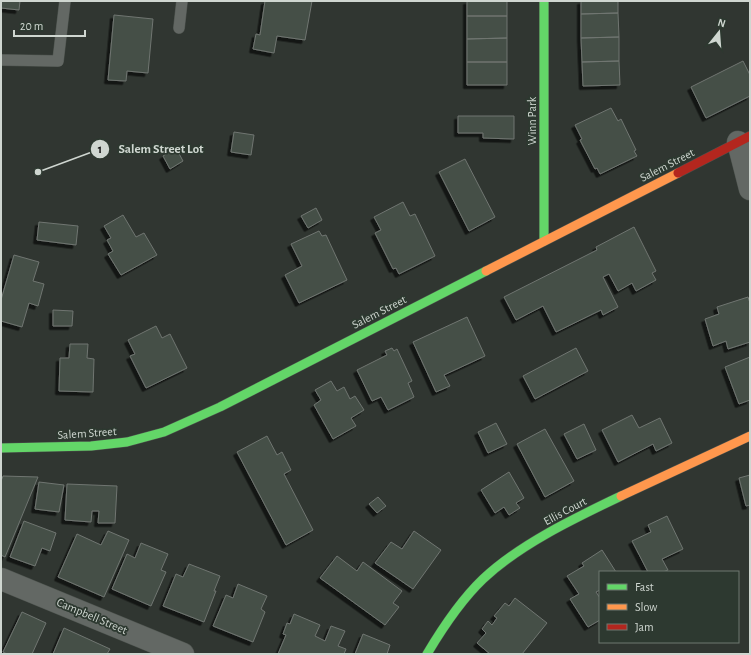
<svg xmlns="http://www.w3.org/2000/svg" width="751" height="655" viewBox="0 0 751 655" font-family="'Alegreya Sans',sans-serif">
<defs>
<filter id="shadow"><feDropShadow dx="-3.5" dy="3.5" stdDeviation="0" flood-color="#0009"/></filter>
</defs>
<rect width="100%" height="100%" fill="#303631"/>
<path fill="#445047" stroke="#707571" filter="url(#shadow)" d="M 1,1 L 20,1 L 19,10 L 1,8 Z
M 265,1 L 312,1 L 305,40 L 277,36 L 274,53 L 253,49 L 256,34 L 260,35 Z
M 467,1 L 507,1 L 507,16 L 467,16 Z
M 581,1 L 618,1 L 618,13 L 581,14 Z
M 618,13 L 619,37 L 581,38 L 581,14 Z
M 114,15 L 153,19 L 148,73 L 127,71 L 126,81 L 108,80 Z
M 467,16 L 507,16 L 507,38 L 467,39 Z
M 619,37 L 619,61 L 582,62 L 581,38 Z
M 507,38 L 507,62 L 467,62 L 467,39 Z
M 619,61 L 620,85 L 583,86 L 582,62 Z
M 743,61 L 750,75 L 750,96 L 706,118 L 691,87 Z
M 467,62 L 507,62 L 507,85 L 467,85 Z
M 611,108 L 618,121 L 621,119 L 636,150 L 634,151 L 637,156 L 600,174 L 597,168 L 595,169 L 580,140 L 582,139 L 575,125 Z
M 458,116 L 514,116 L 514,139 L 483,138 L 483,133 L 458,133 Z
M 234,132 L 254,135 L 251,155 L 231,152 Z
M 176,148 L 183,161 L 170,169 L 163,156 Z
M 465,159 L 495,217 L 469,231 L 439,172 Z
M 403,202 L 410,216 L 415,214 L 435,256 L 399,274 L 396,268 L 393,269 L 375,233 L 381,230 L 374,217 Z
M 316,208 L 322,220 L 308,228 L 301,216 Z
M 123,215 L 136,237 L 144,233 L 157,255 L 121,275 L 108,254 L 113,251 L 107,240 L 111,238 L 104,226 Z
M 39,222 L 78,226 L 76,245 L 37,240 Z
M 634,227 L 656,271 L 652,273 L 656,280 L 636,291 L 632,283 L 618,291 L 609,274 L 603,277 L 618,307 L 603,315 L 601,310 L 556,332 L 543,306 L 516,320 L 504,297 L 597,250 L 596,247 Z
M 319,231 L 322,236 L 326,235 L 347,280 L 299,303 L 285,275 L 302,266 L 291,244 Z
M 14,255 L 39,262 L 33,281 L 44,284 L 38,306 L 29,303 L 22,327 L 1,321 L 1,300 Z
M 748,297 L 750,303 L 750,342 L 728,349 L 726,341 L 713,346 L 705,319 L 719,314 L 717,307 Z
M 53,310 L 73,311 L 72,326 L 53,326 Z
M 467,317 L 485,356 L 444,375 L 450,386 L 436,392 L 413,342 Z
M 156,326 L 162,338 L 170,334 L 187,368 L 146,388 L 130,356 L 135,354 L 128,340 Z
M 70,344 L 88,344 L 87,358 L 94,359 L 93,392 L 59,391 L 60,358 L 69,358 Z
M 392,348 L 394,351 L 397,349 L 412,381 L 408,383 L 414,397 L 388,410 L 381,397 L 372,401 L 357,370 L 387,355 L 385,351 Z
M 576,348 L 588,371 L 535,399 L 523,376 Z
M 750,357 L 750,400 L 739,404 L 725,367 Z
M 331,381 L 337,391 L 344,387 L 350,399 L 355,396 L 364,410 L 351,418 L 356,426 L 333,439 L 314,405 L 321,400 L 315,390 Z
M 632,415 L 639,428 L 660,418 L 672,443 L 656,451 L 653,444 L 618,462 L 602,430 Z
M 496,423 L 507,444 L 488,453 L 478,432 Z
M 584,424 L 596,450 L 577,459 L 564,434 Z
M 545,429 L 574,481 L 545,497 L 517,444 Z
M 267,436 L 277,455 L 282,452 L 291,470 L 284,474 L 313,530 L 286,545 L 237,452 Z
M 509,472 L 524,498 L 516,503 L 520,508 L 509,515 L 504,507 L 495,513 L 481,490 Z
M 750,475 L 750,505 L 746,506 L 739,478 Z
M 3,476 L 38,477 L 5,557 L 1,555 L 1,481 Z
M 39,482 L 64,485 L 59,512 L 35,509 Z
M 67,484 L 117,486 L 115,523 L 98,523 L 99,511 L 92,511 L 91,522 L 65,520 Z
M 378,497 L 386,506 L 377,513 L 369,504 Z
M 667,516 L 683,549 L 662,559 L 668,570 L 663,572 L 648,572 L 632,541 L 651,532 L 648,525 Z
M 24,521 L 56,533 L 50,551 L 42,548 L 35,566 L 10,557 Z
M 108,531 L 129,540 L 104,597 L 58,577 L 77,534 L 101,545 Z
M 414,531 L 441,550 L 413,589 L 375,563 L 391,542 L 402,549 Z
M 141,543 L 168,554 L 161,570 L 166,572 L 151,606 L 112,589 L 127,554 L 135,558 Z
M 602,550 L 616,572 L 600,572 L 600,590 L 596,592 L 600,598 L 600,620 L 588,627 L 570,599 L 579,594 L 567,576 L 584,566 L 582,563 Z
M 337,556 L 357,571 L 363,562 L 402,591 L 393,603 L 399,607 L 385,625 L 320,578 Z
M 189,564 L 220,576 L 214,591 L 216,591 L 204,622 L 163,606 L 176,574 L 183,577 Z
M 238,584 L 267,596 L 261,609 L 265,612 L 253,642 L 213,626 L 226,595 L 233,598 Z
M 515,598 L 547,623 L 522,654 L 490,654 L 477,643 L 486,633 L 482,629 L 488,621 L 492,625 L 497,618 L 494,616 L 505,603 L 509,606 Z
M 22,612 L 46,623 L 32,654 L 7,654 L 3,652 Z
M 294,614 L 320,625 L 315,636 L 325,641 L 331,626 L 345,631 L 338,646 L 346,649 L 344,654 L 278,654 L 286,635 L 283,634 L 287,623 L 290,624 Z
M 64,628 L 110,649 L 107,654 L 53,654 Z
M 363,634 L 390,645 L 387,654 L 355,654 Z"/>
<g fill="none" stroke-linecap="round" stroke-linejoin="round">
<g stroke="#4c524d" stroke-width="12">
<path id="lane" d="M 179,28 L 182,1
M 1,60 L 58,61 L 65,1"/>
</g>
<g stroke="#4c524d" stroke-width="23">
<path id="street" d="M 738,142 L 750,189
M 1,579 L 183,654"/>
</g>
<g stroke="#4c524d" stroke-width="10">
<path id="fast" d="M 544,1 L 544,241
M 1,448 L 91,446 L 127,442 L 164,432 L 220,407 L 486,271
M 427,654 C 443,627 460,601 483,579 C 520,544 575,518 621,496"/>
</g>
<g stroke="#4c524d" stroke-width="10">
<path id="slow" d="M 486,271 L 678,173
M 621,496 L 750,436"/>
</g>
<g stroke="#4c524d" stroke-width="10">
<path id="jam" d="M 678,173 L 750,136"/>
</g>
<use href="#lane" stroke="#636864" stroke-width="11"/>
<use href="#street" stroke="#636864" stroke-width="22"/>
<use href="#fast" stroke="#63d668" stroke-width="9"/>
<use href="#slow" stroke="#ff974d" stroke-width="9"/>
<use href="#jam" stroke="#b3261e" stroke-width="9"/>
</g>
<g text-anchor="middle" stroke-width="3.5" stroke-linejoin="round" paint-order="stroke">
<g font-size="12" fill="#cfd6d0" stroke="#2d3930">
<text transform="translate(532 121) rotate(-90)" y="4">Winn Park</text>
<text transform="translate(667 165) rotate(-27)" y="4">Salem Street</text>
<text transform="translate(379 312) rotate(-27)" y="4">Salem Street</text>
<text transform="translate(87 433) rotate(-4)" y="4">Salem Street</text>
<text transform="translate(565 511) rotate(-28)" y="4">Ellis Court</text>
<text transform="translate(92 616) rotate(23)" y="4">Campbell Street</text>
</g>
</g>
<path fill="none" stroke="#cfd6d0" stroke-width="1.5" d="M38 172L100 149"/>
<g fill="#cfd6d0" stroke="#2d3930" stroke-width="1.5">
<circle cx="38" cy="172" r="4"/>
<circle cx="100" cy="149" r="10"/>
</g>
<g font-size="12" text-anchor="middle" font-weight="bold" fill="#111">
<text x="100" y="153">1</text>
</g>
<g font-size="13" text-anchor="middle" font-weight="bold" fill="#cfd6d0" stroke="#2d3930" stroke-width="3.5" stroke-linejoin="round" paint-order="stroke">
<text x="161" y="153">Salem Street Lot</text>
</g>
<rect width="751" height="655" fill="none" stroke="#cfd6d0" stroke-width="4"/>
<rect x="599" y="571" width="140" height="72" fill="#2d3930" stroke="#6e7870"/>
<rect x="607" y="584" width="20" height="6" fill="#63d668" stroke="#6e7870"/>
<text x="635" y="591" font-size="12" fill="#cfd6d0">Fast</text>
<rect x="607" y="604" width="20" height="6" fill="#ff974d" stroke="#6e7870"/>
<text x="635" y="611" font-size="12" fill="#cfd6d0">Slow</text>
<rect x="607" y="624" width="20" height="6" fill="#b3261e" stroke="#6e7870"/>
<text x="635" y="631" font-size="12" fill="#cfd6d0">Jam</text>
<g transform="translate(719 32) rotate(17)" stroke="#2d3930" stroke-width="3" paint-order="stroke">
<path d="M0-3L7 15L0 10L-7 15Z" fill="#cfd6d0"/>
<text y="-6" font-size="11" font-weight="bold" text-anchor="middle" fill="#cfd6d0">N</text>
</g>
<path d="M14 30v6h71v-6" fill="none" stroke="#cfd6d0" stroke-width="2"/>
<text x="20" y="30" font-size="12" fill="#cfd6d0" stroke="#2d3930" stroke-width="3" paint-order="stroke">20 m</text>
</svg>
